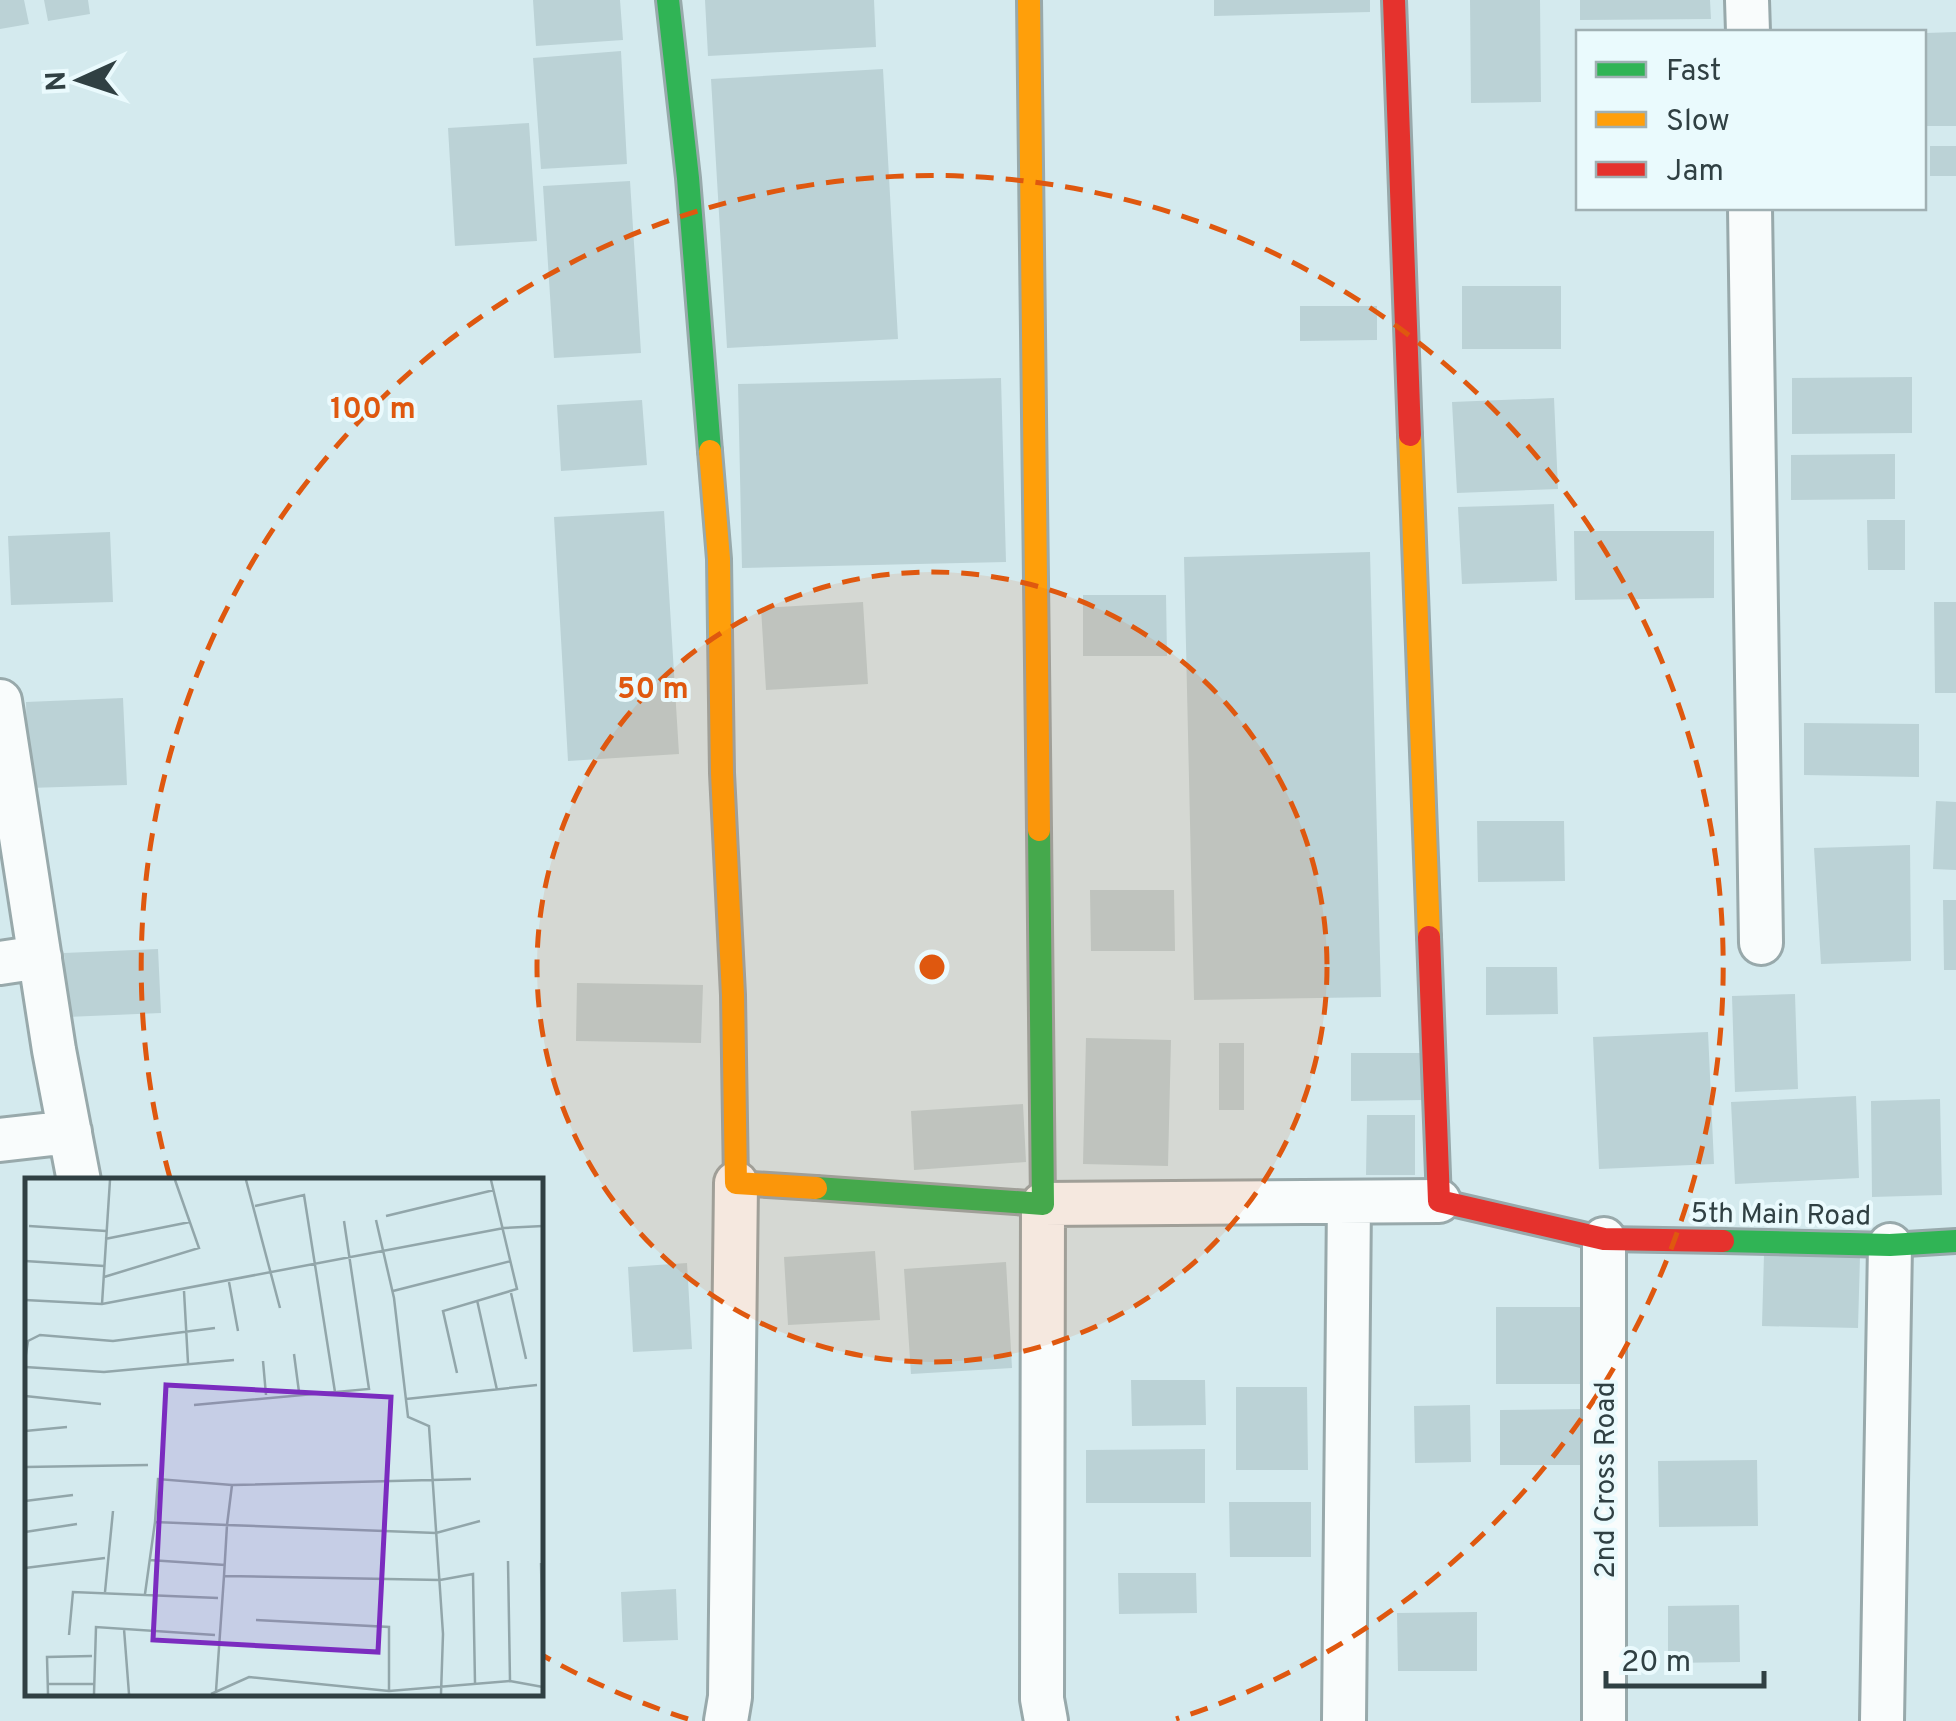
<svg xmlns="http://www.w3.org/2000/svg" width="1956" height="1721" viewBox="0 0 1956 1721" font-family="Overpass,sans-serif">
<rect width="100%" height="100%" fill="#d4eaee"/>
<path fill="#bbd2d6" d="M 0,0 L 24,0 L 29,24 L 0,29 Z
M 44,0 L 88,0 L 90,14 L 48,21 Z
M 533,0 L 620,0 L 623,40 L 536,46 Z
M 705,0 L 874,0 L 876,47 L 708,56 Z
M 1214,0 L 1370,0 L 1370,12 L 1214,16 Z
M 1470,0 L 1540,0 L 1541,102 L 1471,103 Z
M 1580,0 L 1710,0 L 1711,19 L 1580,20 Z
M 1956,32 L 1956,126 L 1927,126 L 1926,33 Z
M 621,51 L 627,164 L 541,169 L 533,58 Z
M 883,69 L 898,339 L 727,348 L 711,79 Z
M 529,123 L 537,241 L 455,246 L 448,128 Z
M 1930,146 L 1956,146 L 1956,176 L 1930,176 Z
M 630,181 L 641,353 L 554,358 L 543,186 Z
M 1462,286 L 1561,286 L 1561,349 L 1462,349 Z
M 1300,306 L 1377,306 L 1377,340 L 1300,341 Z
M 1912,377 L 1912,433 L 1792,434 L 1792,378 Z
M 1001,378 L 1006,562 L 742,568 L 738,384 Z
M 1554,398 L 1558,489 L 1457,493 L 1452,402 Z
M 642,400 L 647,465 L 561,471 L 557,405 Z
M 1895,454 L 1895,499 L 1791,500 L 1791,455 Z
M 1554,504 L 1557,581 L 1462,584 L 1458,507 Z
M 664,511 L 679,754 L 568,761 L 554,517 Z
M 1867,520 L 1905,520 L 1905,570 L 1868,570 Z
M 1574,531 L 1714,531 L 1714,598 L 1575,600 Z
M 110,532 L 113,602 L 11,605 L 8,536 Z
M 1370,552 L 1381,997 L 1194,1000 L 1184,557 Z
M 1083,595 L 1166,595 L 1167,656 L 1083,656 Z
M 863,602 L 868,684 L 766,690 L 761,608 Z
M 1934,602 L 1956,602 L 1956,693 L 1935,693 Z
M 123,698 L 127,785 L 28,788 L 26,702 Z
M 1804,723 L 1919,724 L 1919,777 L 1804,775 Z
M 1936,801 L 1956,802 L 1956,870 L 1933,869 Z
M 1477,821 L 1564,821 L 1565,881 L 1478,882 Z
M 1910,845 L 1911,961 L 1821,964 L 1814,848 Z
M 1090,890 L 1174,890 L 1175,951 L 1091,951 Z
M 1943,900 L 1956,900 L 1956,970 L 1944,970 Z
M 158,949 L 161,1013 L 67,1017 L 64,953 Z
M 1486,967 L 1557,967 L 1558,1014 L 1486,1015 Z
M 577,983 L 703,985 L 701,1043 L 576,1041 Z
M 1795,994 L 1798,1089 L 1735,1092 L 1732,996 Z
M 1708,1032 L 1714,1164 L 1599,1169 L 1593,1037 Z
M 1086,1038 L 1171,1040 L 1168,1166 L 1083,1164 Z
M 1219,1043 L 1244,1043 L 1244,1110 L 1219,1110 Z
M 1351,1053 L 1423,1053 L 1424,1100 L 1351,1101 Z
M 1856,1096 L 1859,1178 L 1735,1184 L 1731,1102 Z
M 1940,1099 L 1942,1195 L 1872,1197 L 1871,1101 Z
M 1023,1104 L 1026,1162 L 914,1170 L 911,1111 Z
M 1367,1115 L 1415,1115 L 1415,1175 L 1366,1175 Z
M 875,1251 L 880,1320 L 788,1325 L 784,1257 Z
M 1764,1254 L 1860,1256 L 1858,1328 L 1762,1326 Z
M 1006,1262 L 1012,1368 L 911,1374 L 904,1269 Z
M 687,1263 L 692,1349 L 633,1352 L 628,1267 Z
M 1496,1307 L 1580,1307 L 1581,1384 L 1496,1384 Z
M 1131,1380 L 1205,1380 L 1206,1425 L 1132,1426 Z
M 1236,1387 L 1307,1387 L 1308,1470 L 1236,1470 Z
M 1470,1405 L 1471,1462 L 1415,1463 L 1414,1406 Z
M 1585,1409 L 1585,1465 L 1500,1465 L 1500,1410 Z
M 1205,1449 L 1205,1503 L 1086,1503 L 1086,1450 Z
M 1757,1460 L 1758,1526 L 1659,1527 L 1658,1461 Z
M 1229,1502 L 1311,1502 L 1311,1557 L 1230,1557 Z
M 1118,1573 L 1196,1573 L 1197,1613 L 1119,1614 Z
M 676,1589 L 678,1640 L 623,1642 L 621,1592 Z
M 1739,1605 L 1740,1662 L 1668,1663 L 1668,1606 Z
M 1477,1612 L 1477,1671 L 1398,1671 L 1397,1613 Z"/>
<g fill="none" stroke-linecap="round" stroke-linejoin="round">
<g stroke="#98a9ab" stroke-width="48">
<path id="street" d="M 1747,0 L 1748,32
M 1750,208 L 1761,943
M 0,701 L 54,1050 L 79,1181
M 0,963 L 40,957
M 0,1140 L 70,1132
M 1604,1239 L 1604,1721
M 726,1721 L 730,1697 L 736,1183
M 1046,1721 L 1042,1699 L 1043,1204 L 1439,1201
M 1344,1721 L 1349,1202
M 1882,1721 L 1890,1245"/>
</g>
<g stroke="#98a9ab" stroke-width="28">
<path id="fast" d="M 668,0 L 688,178 L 710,451
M 816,1188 L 1043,1204 L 1039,830
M 1723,1241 L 1890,1245 L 1956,1241"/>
</g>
<g stroke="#98a9ab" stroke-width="28">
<path id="slow" d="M 1029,0 L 1039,830
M 1410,435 L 1429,937
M 710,451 L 719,559 L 722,773 L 733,995 L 736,1183 L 816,1188"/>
</g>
<g stroke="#98a9ab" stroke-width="28">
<path id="jam" d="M 1394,0 L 1410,435
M 1429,937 L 1439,1201 L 1604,1239 L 1723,1241"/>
</g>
<use href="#street" stroke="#f9fcfc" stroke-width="42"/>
<use href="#fast" stroke="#30b455" stroke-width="22"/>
<use href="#slow" stroke="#ff9f0a" stroke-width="22"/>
<use href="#jam" stroke="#e5322d" stroke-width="22"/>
</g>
<circle cx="932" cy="967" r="395" fill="#df580f" fill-opacity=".12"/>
<g fill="none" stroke="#df580f" stroke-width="5" stroke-dasharray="18 12">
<circle cx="932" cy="967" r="395"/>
<path d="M688 1719A791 791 0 0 1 542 1655M170 1178A791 791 0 1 1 1176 1719"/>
</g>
<g text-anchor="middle" stroke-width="8" stroke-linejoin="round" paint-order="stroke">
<g font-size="28" fill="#304043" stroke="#eafafd">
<text transform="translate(1781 1213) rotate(1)" y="10">5th Main Road</text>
<text transform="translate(1604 1480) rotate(-90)" y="10">2nd Cross Road</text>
</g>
</g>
<g transform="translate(25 1178)">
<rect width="518" height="518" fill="#d4eaee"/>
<path fill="none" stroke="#92a6aa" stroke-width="2.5" d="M 221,2 L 255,130M 230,28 L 279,17 L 310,214M 361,38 L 469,12M 351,42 L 369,120 L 383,239 L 404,248 L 418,456 L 416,516M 4,48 L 81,53M 80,61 L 165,44M 0,83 L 79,88M 79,99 L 174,70 L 150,2M 204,104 L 213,153M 159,113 L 163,185M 368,113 L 486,83M 486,115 L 501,181M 0,122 L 77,126 L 479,50 L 518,48M 452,122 L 472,212M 77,126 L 85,2M 269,176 L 274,214M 0,182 L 3,163 L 15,157 L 88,163 L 190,150M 238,183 L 241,217M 0,189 L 79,194 L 209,182M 432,195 L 418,133 L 492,111 L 466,2M 0,218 L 76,226M 381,221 L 512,207M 169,227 L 344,211 L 319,43M 0,253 L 42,249M 0,289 L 123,287M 446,301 L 207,307 L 202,347 L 411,355 L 455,343M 0,323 L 48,317M 130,344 L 133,301 L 207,307M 0,354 L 52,346M 124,382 L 200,387M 483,383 L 485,503M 516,385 L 518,477M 0,390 L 80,380M 80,414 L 88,333M 120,416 L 130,344 L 202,347 L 199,398M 231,442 L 364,449 L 364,513M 99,451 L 104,516M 44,457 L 48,414 L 193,420M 23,506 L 69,506M 191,513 L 199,398 L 415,402 L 448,396 L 450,505M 23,516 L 22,479 L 67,478M 69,516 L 71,449 L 190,457M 186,516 L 224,499 L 364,513 L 485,503 L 518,509"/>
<path fill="#7b2cbf" fill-opacity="0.15" stroke="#7b2cbf" stroke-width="5" d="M 141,207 L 366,219 L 353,474 L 128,462 Z"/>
<rect width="518" height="518" fill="none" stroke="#304043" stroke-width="5"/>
</g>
<circle cx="932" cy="967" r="15" fill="#df580f" stroke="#eafafd" stroke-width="5"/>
<g font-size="30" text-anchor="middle" font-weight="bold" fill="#df580f" stroke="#eafafd" stroke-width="8" stroke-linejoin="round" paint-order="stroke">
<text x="373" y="418">100 m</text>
<text x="653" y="698">50 m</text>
</g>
<rect x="1576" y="30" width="350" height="180" fill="#eafafd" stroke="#a0b0b3" stroke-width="2.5"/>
<rect x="1596" y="62" width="50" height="15" fill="#30b455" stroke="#a0b0b3" stroke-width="2.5"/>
<text x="1666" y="80" font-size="30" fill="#304043">Fast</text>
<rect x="1596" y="112" width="50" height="15" fill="#ff9f0a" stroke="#a0b0b3" stroke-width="2.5"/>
<text x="1666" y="130" font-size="30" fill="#304043">Slow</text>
<rect x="1596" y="162" width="50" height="15" fill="#e5322d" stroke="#a0b0b3" stroke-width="2.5"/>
<text x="1666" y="180" font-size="30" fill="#304043">Jam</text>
<g transform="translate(80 80) rotate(267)" stroke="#eafafd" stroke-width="8" paint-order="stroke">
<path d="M0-8L18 38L0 25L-18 38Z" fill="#304043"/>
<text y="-15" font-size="28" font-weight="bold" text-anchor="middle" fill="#304043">N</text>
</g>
<path d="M1606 1671v15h158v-15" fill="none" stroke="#304043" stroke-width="5"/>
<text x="1621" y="1671" font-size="30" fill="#304043" stroke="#eafafd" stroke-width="8" paint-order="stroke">20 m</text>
</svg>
